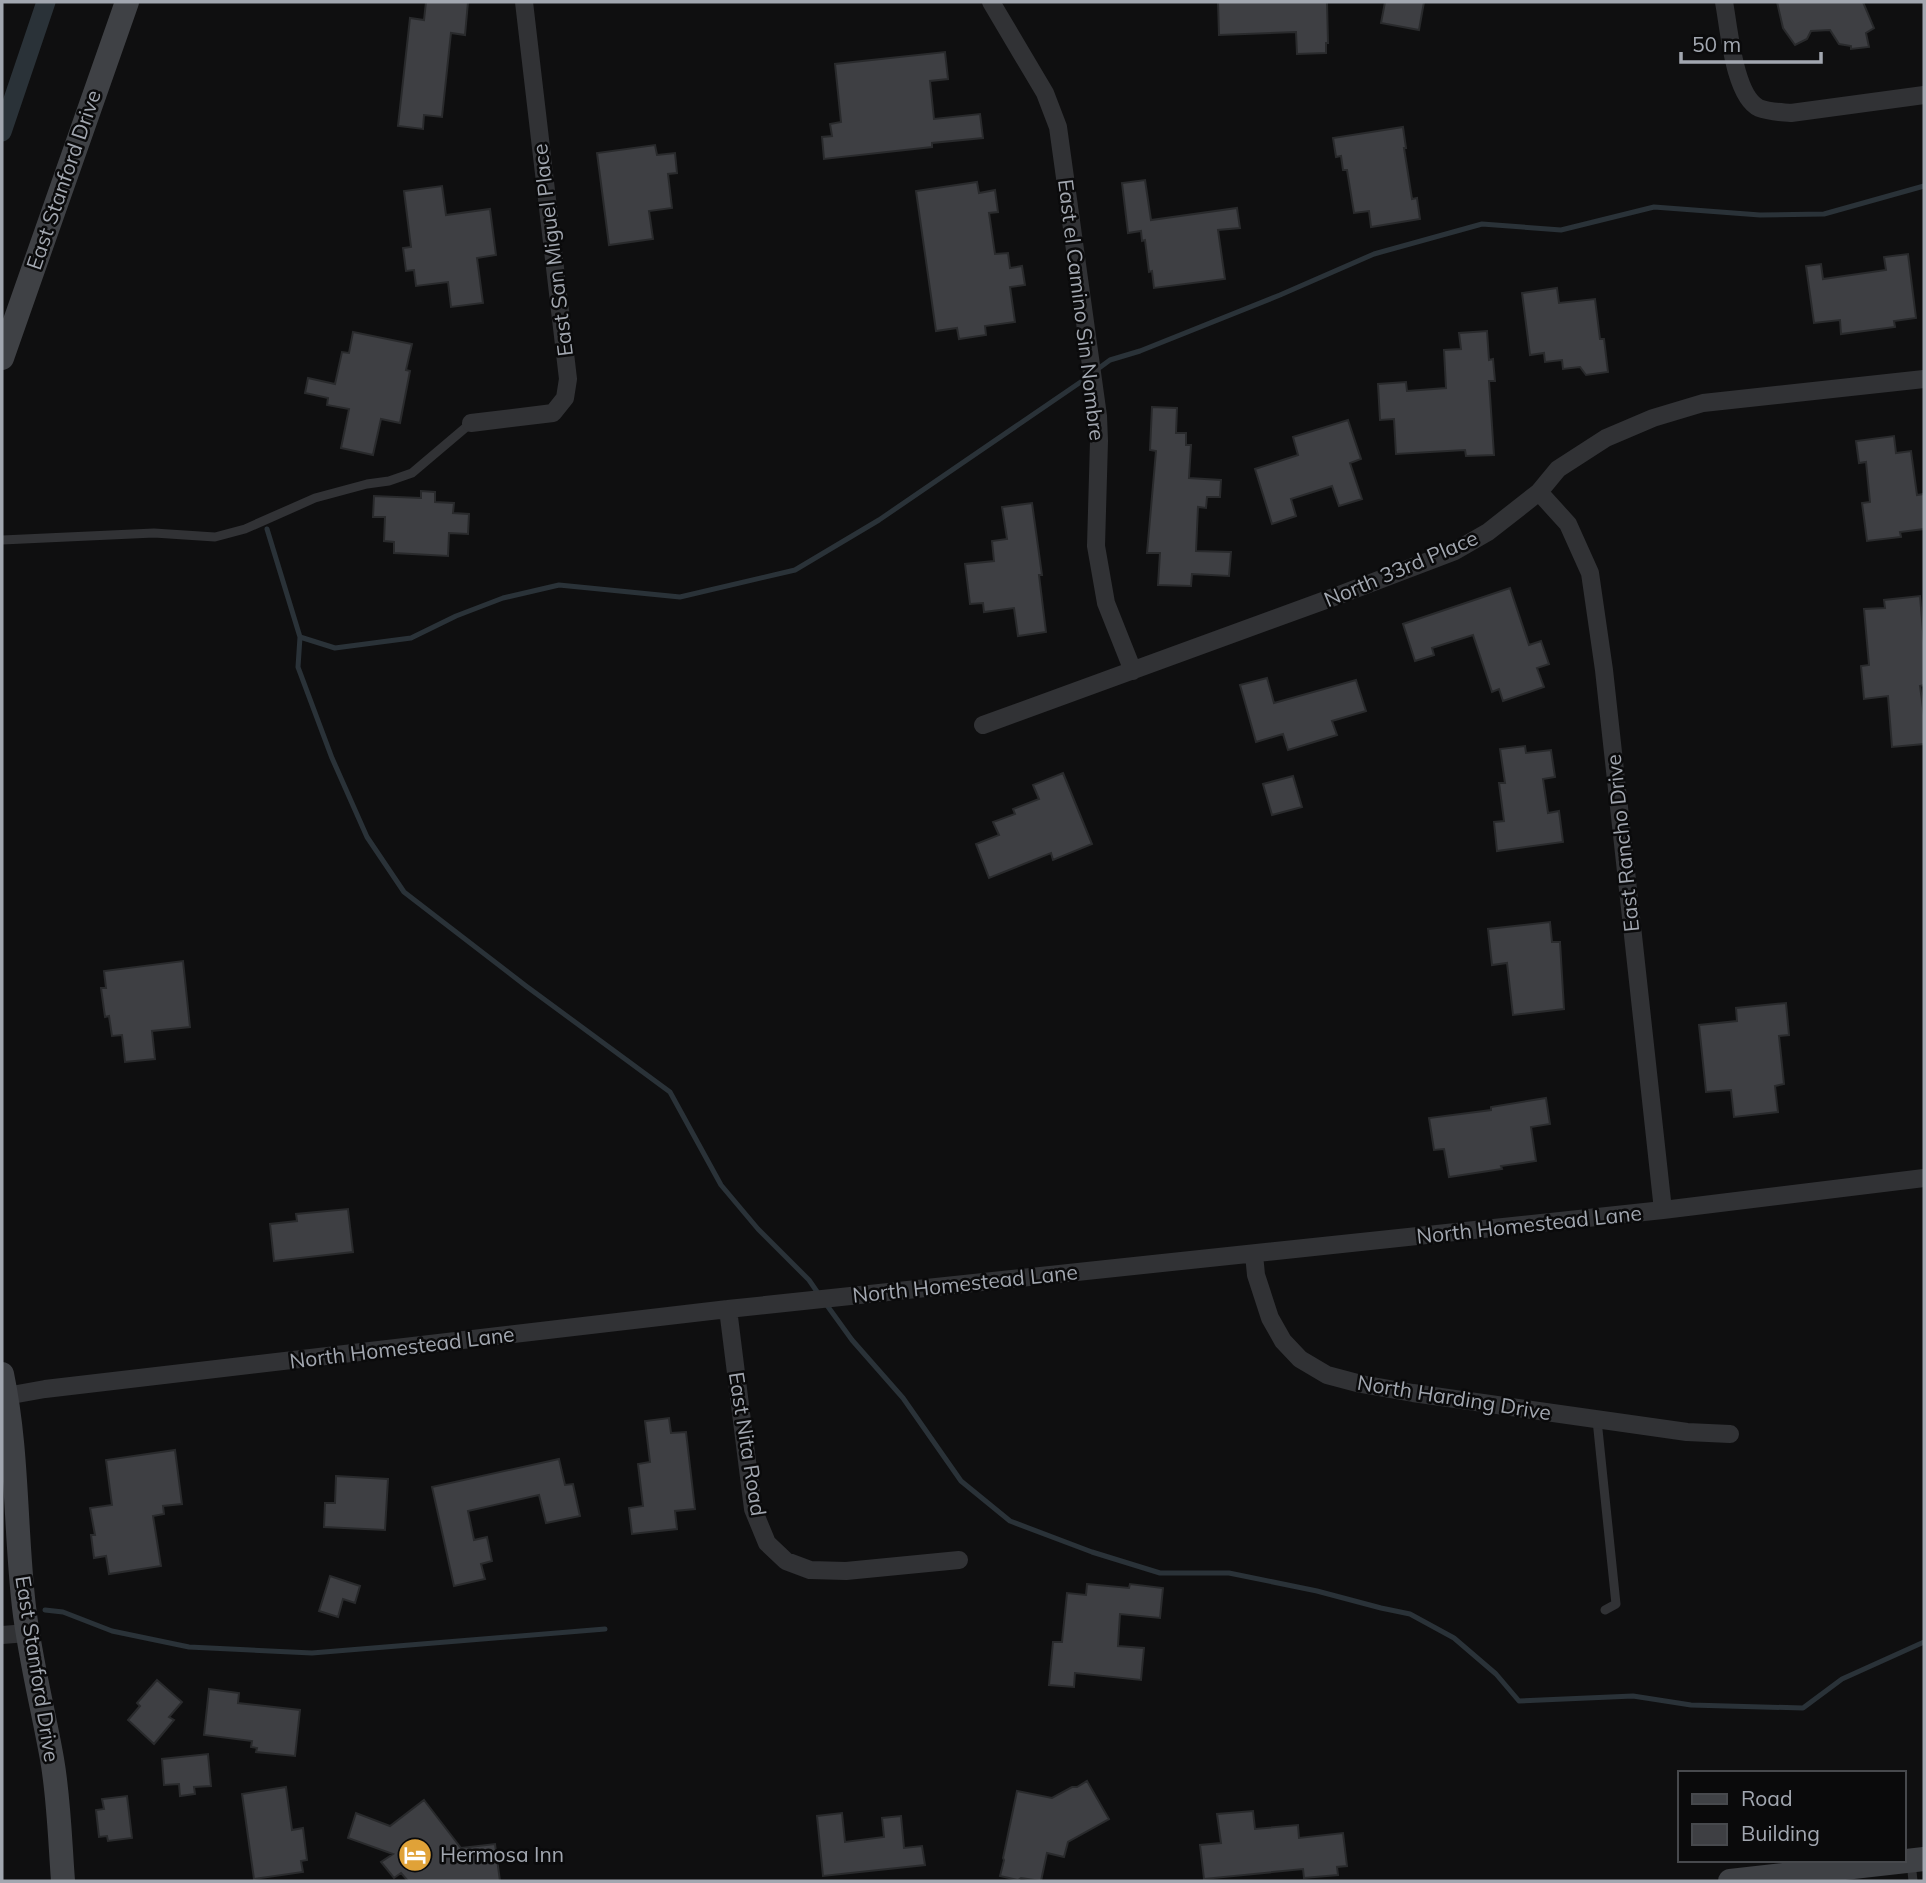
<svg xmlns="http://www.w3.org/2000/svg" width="1926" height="1883" viewBox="0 0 1926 1883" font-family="Mulish,sans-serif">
<rect width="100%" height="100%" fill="#0f0f10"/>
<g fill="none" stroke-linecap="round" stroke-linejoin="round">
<path stroke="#2a3238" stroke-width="5" d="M 1095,371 L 1110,360 L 1140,351 L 1280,295 L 1374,254 L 1482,224 L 1561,230 L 1654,207 L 1760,215 L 1824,214 L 1924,186
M 267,529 L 300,637 L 298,667 L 332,758 L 367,837 L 404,892 L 526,986 L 670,1092 L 721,1185 L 758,1229 L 809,1280 L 820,1296
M 300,637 L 335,648 L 411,638 L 456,616 L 503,598 L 559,585 L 680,597 L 795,570 L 879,520 L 1088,377
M 826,1304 L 852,1340 L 903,1398 L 961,1481 L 1010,1521 L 1092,1552 L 1160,1573 L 1229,1573 L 1317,1591 L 1381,1608 L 1410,1614 L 1454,1638 L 1496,1674 L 1519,1701 L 1633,1696 L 1691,1705 L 1803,1708 L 1842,1679 L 1924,1642
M 45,1610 L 63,1612 L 112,1631 L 189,1647 L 312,1653 L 605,1629"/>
<path stroke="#2a3238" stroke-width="19" d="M 2,132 L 46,2"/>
</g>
<path fill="#3e3f43" stroke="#292a2c" stroke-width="2" d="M 426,2 L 468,2 L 465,35 L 451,33 L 442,117 L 424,115 L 423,129 L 398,126 L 410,18 L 424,20 Z
M 1218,2 L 1327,2 L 1328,43 L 1326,43 L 1326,53 L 1297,54 L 1296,32 L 1219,35 Z
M 1385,2 L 1424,2 L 1419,30 L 1381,23 Z
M 1777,2 L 1863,2 L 1874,28 L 1866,33 L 1869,47 L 1851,49 L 1851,46 L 1839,44 L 1830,30 L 1811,31 L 1807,39 L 1795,45 L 1783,28 Z
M 945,52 L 948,79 L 930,81 L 934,119 L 980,114 L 983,138 L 932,143 L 932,147 L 824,159 L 822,137 L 832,136 L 830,124 L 841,122 L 835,64 Z
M 1403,127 L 1406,148 L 1404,148 L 1412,199 L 1417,198 L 1420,219 L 1371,227 L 1369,211 L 1354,213 L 1347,170 L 1343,170 L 1341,156 L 1336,157 L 1333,138 Z
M 655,145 L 657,155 L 675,153 L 677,173 L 668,174 L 672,208 L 649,211 L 653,239 L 609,245 L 597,153 Z
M 1145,180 L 1151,220 L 1237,208 L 1240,228 L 1218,230 L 1225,279 L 1154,288 L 1152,271 L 1149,272 L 1145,240 L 1142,241 L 1141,231 L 1128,233 L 1122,183 Z
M 977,182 L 979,193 L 995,190 L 998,212 L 989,213 L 995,254 L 1008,253 L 1010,268 L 1022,266 L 1025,285 L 1010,287 L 1015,322 L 985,326 L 986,335 L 959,339 L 957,328 L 936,331 L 916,191 Z
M 442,186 L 446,215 L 490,209 L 496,255 L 477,258 L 483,303 L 451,307 L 448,282 L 416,286 L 414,270 L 406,271 L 403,248 L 411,247 L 404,191 Z
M 1908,254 L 1916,318 L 1894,321 L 1895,327 L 1841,334 L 1840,320 L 1814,323 L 1806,266 L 1821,264 L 1823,279 L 1886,270 L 1884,257 Z
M 1557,288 L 1559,303 L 1595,299 L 1600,339 L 1604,339 L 1608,372 L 1586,375 L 1580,367 L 1563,369 L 1562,360 L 1545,362 L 1544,353 L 1530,355 L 1522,293 Z
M 1487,331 L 1489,360 L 1493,359 L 1495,381 L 1489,381 L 1494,455 L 1466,456 L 1465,450 L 1396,454 L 1394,419 L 1380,420 L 1378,384 L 1406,382 L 1407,391 L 1446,388 L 1444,350 L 1461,349 L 1459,333 Z
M 353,332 L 412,344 L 406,370 L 410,371 L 400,423 L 381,419 L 373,455 L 341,448 L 349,409 L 327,405 L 328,398 L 305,393 L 308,378 L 335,384 L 342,352 L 349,353 Z
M 1152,407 L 1177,408 L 1176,433 L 1186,433 L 1186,445 L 1191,445 L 1189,478 L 1221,480 L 1220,497 L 1207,497 L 1206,508 L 1198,507 L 1196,551 L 1231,552 L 1229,576 L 1192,574 L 1191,586 L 1158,585 L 1160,553 L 1147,553 L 1156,451 L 1150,450 Z
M 1348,420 L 1361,459 L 1350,463 L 1362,499 L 1339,506 L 1332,486 L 1291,499 L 1296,516 L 1272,524 L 1255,469 L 1298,455 L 1293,437 Z
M 1894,436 L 1896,453 L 1911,451 L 1917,495 L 1924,494 L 1924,529 L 1900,532 L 1901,537 L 1867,541 L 1862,503 L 1870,502 L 1866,462 L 1859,463 L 1856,441 Z
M 421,491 L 435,492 L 435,502 L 454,503 L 453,513 L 469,514 L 468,534 L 449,533 L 448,556 L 394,553 L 394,542 L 384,541 L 385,517 L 373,517 L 374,496 L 421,498 Z
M 1032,503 L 1042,575 L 1039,575 L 1046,632 L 1018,636 L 1014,608 L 984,612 L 983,603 L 970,604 L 965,564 L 994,561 L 992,541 L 1007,539 L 1002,507 Z
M 1510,588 L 1529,645 L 1541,641 L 1549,664 L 1537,668 L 1544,687 L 1503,701 L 1499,689 L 1492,692 L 1473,635 L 1432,648 L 1434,655 L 1415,661 L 1403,624 Z
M 1920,596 L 1924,643 L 1924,685 L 1920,686 L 1924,715 L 1924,744 L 1892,747 L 1888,696 L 1864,699 L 1861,666 L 1869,665 L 1864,609 L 1885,608 L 1884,600 Z
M 1267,678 L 1274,703 L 1356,680 L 1366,711 L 1332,721 L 1337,735 L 1288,750 L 1283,734 L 1256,742 L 1240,685 Z
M 1525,746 L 1526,753 L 1551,750 L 1555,777 L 1543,779 L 1548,813 L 1559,811 L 1563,842 L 1497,851 L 1494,822 L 1504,821 L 1499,783 L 1505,783 L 1500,749 Z
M 1063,773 L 1092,844 L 1053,860 L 1051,853 L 989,878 L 976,844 L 999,835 L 993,822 L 1015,814 L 1013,809 L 1039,799 L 1033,785 Z
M 1293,776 L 1302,807 L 1272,815 L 1263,784 Z
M 1550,922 L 1552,942 L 1560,942 L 1564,1009 L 1513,1015 L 1507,963 L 1492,965 L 1488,929 Z
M 183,961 L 190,1027 L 152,1031 L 155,1059 L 125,1062 L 122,1035 L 112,1036 L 109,1016 L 105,1017 L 101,988 L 106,988 L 104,971 Z
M 1786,1003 L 1789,1035 L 1779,1036 L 1784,1084 L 1775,1086 L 1778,1112 L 1734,1117 L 1731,1090 L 1706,1092 L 1699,1025 L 1737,1021 L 1736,1008 Z
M 1546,1098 L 1550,1124 L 1531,1127 L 1536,1161 L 1501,1166 L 1502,1169 L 1449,1177 L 1444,1149 L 1434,1150 L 1429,1118 L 1491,1110 L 1491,1107 Z
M 348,1209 L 353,1252 L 274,1261 L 270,1224 L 297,1221 L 296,1214 Z
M 669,1418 L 671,1433 L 686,1432 L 695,1509 L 675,1511 L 677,1529 L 632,1534 L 629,1508 L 643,1506 L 638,1464 L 650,1462 L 645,1421 Z
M 175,1450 L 182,1504 L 163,1506 L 164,1514 L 153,1516 L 161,1566 L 109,1574 L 106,1556 L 94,1558 L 91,1535 L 95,1535 L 90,1508 L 112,1505 L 106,1460 Z
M 559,1459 L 565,1485 L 573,1484 L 580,1516 L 546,1523 L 539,1495 L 468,1511 L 474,1540 L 487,1537 L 492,1561 L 481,1564 L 485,1579 L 454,1586 L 432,1487 Z
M 336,1476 L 388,1479 L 385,1530 L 324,1527 L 325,1503 L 335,1503 Z
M 330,1576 L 360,1586 L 355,1603 L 343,1599 L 338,1617 L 319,1611 Z
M 1087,1584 L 1129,1588 L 1130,1584 L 1163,1588 L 1160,1618 L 1120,1614 L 1118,1646 L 1144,1648 L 1141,1680 L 1075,1673 L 1074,1687 L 1049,1685 L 1053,1642 L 1062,1642 L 1067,1593 L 1086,1595 Z
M 157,1680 L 182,1702 L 169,1717 L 174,1720 L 154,1744 L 128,1720 L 140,1706 L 137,1703 Z
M 209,1689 L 239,1693 L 238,1703 L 300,1710 L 295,1756 L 256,1752 L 257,1748 L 251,1747 L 252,1741 L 204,1735 Z
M 208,1754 L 211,1786 L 194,1787 L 195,1794 L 180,1796 L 179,1784 L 164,1785 L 162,1759 Z
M 1087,1781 L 1109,1819 L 1068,1842 L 1064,1857 L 1047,1853 L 1041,1881 L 1021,1878 L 1018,1880 L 1000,1876 L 1004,1860 L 1003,1858 L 1017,1791 L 1052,1798 L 1072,1787 L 1077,1787 Z
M 286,1787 L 292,1830 L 303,1828 L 307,1860 L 301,1861 L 303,1872 L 254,1879 L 242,1794 Z
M 127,1796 L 132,1838 L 108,1841 L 107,1836 L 99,1837 L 96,1810 L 104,1809 L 102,1799 Z
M 424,1800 L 461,1848 L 495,1844 L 500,1881 L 408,1881 L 401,1873 L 394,1878 L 381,1862 L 393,1854 L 348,1838 L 356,1813 L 390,1826 Z
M 1253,1811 L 1255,1829 L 1298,1825 L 1299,1838 L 1343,1833 L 1347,1866 L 1337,1867 L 1338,1875 L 1304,1878 L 1303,1869 L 1204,1879 L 1200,1845 L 1221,1843 L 1217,1814 Z
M 842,1813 L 845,1842 L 884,1837 L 882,1818 L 901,1816 L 904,1848 L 922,1846 L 925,1865 L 823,1876 L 817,1816 Z"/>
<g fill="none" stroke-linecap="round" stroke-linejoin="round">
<path stroke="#313235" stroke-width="9" d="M 2,540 L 154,533 L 215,537 L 245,529 L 315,498 L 367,484 L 389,481 L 412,473 L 471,423
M 1597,1420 L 1616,1604 L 1605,1610
M 1911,1862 L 1913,1881"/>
<path stroke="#313235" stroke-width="18" d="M 991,2 L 1045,93 L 1058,127 L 1098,416 L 1099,441 L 1096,546 L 1106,603 L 1133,671
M 1724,2 C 1729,28 1734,96 1759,108 C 1769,112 1780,112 1791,113 L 1924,95
M 471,423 L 553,413 L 565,398 L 568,379 L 524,2
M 1539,492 L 1568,524 L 1590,573 L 1604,670 L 1663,1210
M 983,725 L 1342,594 L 1455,551 L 1488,532 L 1539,492 L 1558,469 L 1606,438 L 1653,418 L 1703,403 L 1924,379
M 1254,1254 L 1256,1275 L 1270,1318 L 1283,1341 L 1300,1359 L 1327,1375 L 1361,1384 L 1413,1393 L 1687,1432 L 1730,1434
M 728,1309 L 753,1509 L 767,1543 L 786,1561 L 810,1570 L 846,1571 L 959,1560
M 6,1396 L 45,1389 L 728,1309 L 1663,1210 L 1924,1178
M 2,1635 L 27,1633"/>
<path stroke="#3f4145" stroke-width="24" d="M 2,358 L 127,2
M 2,1374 C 18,1450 15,1530 24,1607 C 30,1659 43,1708 52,1759 C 59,1799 60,1841 63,1881
M 1730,1881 L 1924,1859"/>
</g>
<defs>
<g id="hotel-disc" transform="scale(1.75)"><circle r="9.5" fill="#e0a238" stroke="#0a0a0b"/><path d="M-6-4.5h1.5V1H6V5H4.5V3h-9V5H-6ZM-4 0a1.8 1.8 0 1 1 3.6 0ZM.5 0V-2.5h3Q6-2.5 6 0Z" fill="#fff"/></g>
</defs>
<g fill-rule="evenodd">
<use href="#hotel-disc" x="415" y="1855"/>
</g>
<g text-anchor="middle" stroke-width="5" stroke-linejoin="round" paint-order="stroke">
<g font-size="21" fill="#a2a7b0" stroke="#0a0a0b">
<text transform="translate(64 180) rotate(-71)" y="7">East Stanford Drive</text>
<text transform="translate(553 250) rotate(-97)" y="7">East San Miguel Place</text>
<text transform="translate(1081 310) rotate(83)" y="7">East el Camino Sin Nombre</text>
<text transform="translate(1401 569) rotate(-23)" y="7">North 33rd Place</text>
<text transform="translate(1623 843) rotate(-96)" y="7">East Rancho Drive</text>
<text transform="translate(1529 1225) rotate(-6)" y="7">North Homestead Lane</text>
<text transform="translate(965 1284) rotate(-6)" y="7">North Homestead Lane</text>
<text transform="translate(402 1348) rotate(-7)" y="7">North Homestead Lane</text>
<text transform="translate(1454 1398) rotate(9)" y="7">North Harding Drive</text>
<text transform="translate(747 1444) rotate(81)" y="7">East Nita Road</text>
<text transform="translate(37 1669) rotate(81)" y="7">East Stanford Drive</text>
</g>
<g font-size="21" fill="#a2a7b0" stroke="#0a0a0b" text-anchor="start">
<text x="440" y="1862">Hermosa Inn</text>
</g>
</g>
<rect width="1926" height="1883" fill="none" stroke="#a2a7b0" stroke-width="7"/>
<rect x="1678" y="1771" width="228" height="91" fill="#0a0a0b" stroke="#47494d" stroke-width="2"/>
<rect x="1692" y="1794" width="35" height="10" fill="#3f4145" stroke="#47494d" stroke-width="2"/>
<text x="1741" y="1806" font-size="21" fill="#a2a7b0">Road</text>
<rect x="1692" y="1824" width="35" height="21" fill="#3e3f43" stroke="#47494d" stroke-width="2"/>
<text x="1741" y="1841" font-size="21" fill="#a2a7b0">Building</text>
<path d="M1681 52v10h140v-10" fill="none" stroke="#a2a7b0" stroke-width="3.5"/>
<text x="1692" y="52" font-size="21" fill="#a2a7b0" stroke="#0a0a0b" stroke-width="5" paint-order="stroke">50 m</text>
</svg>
